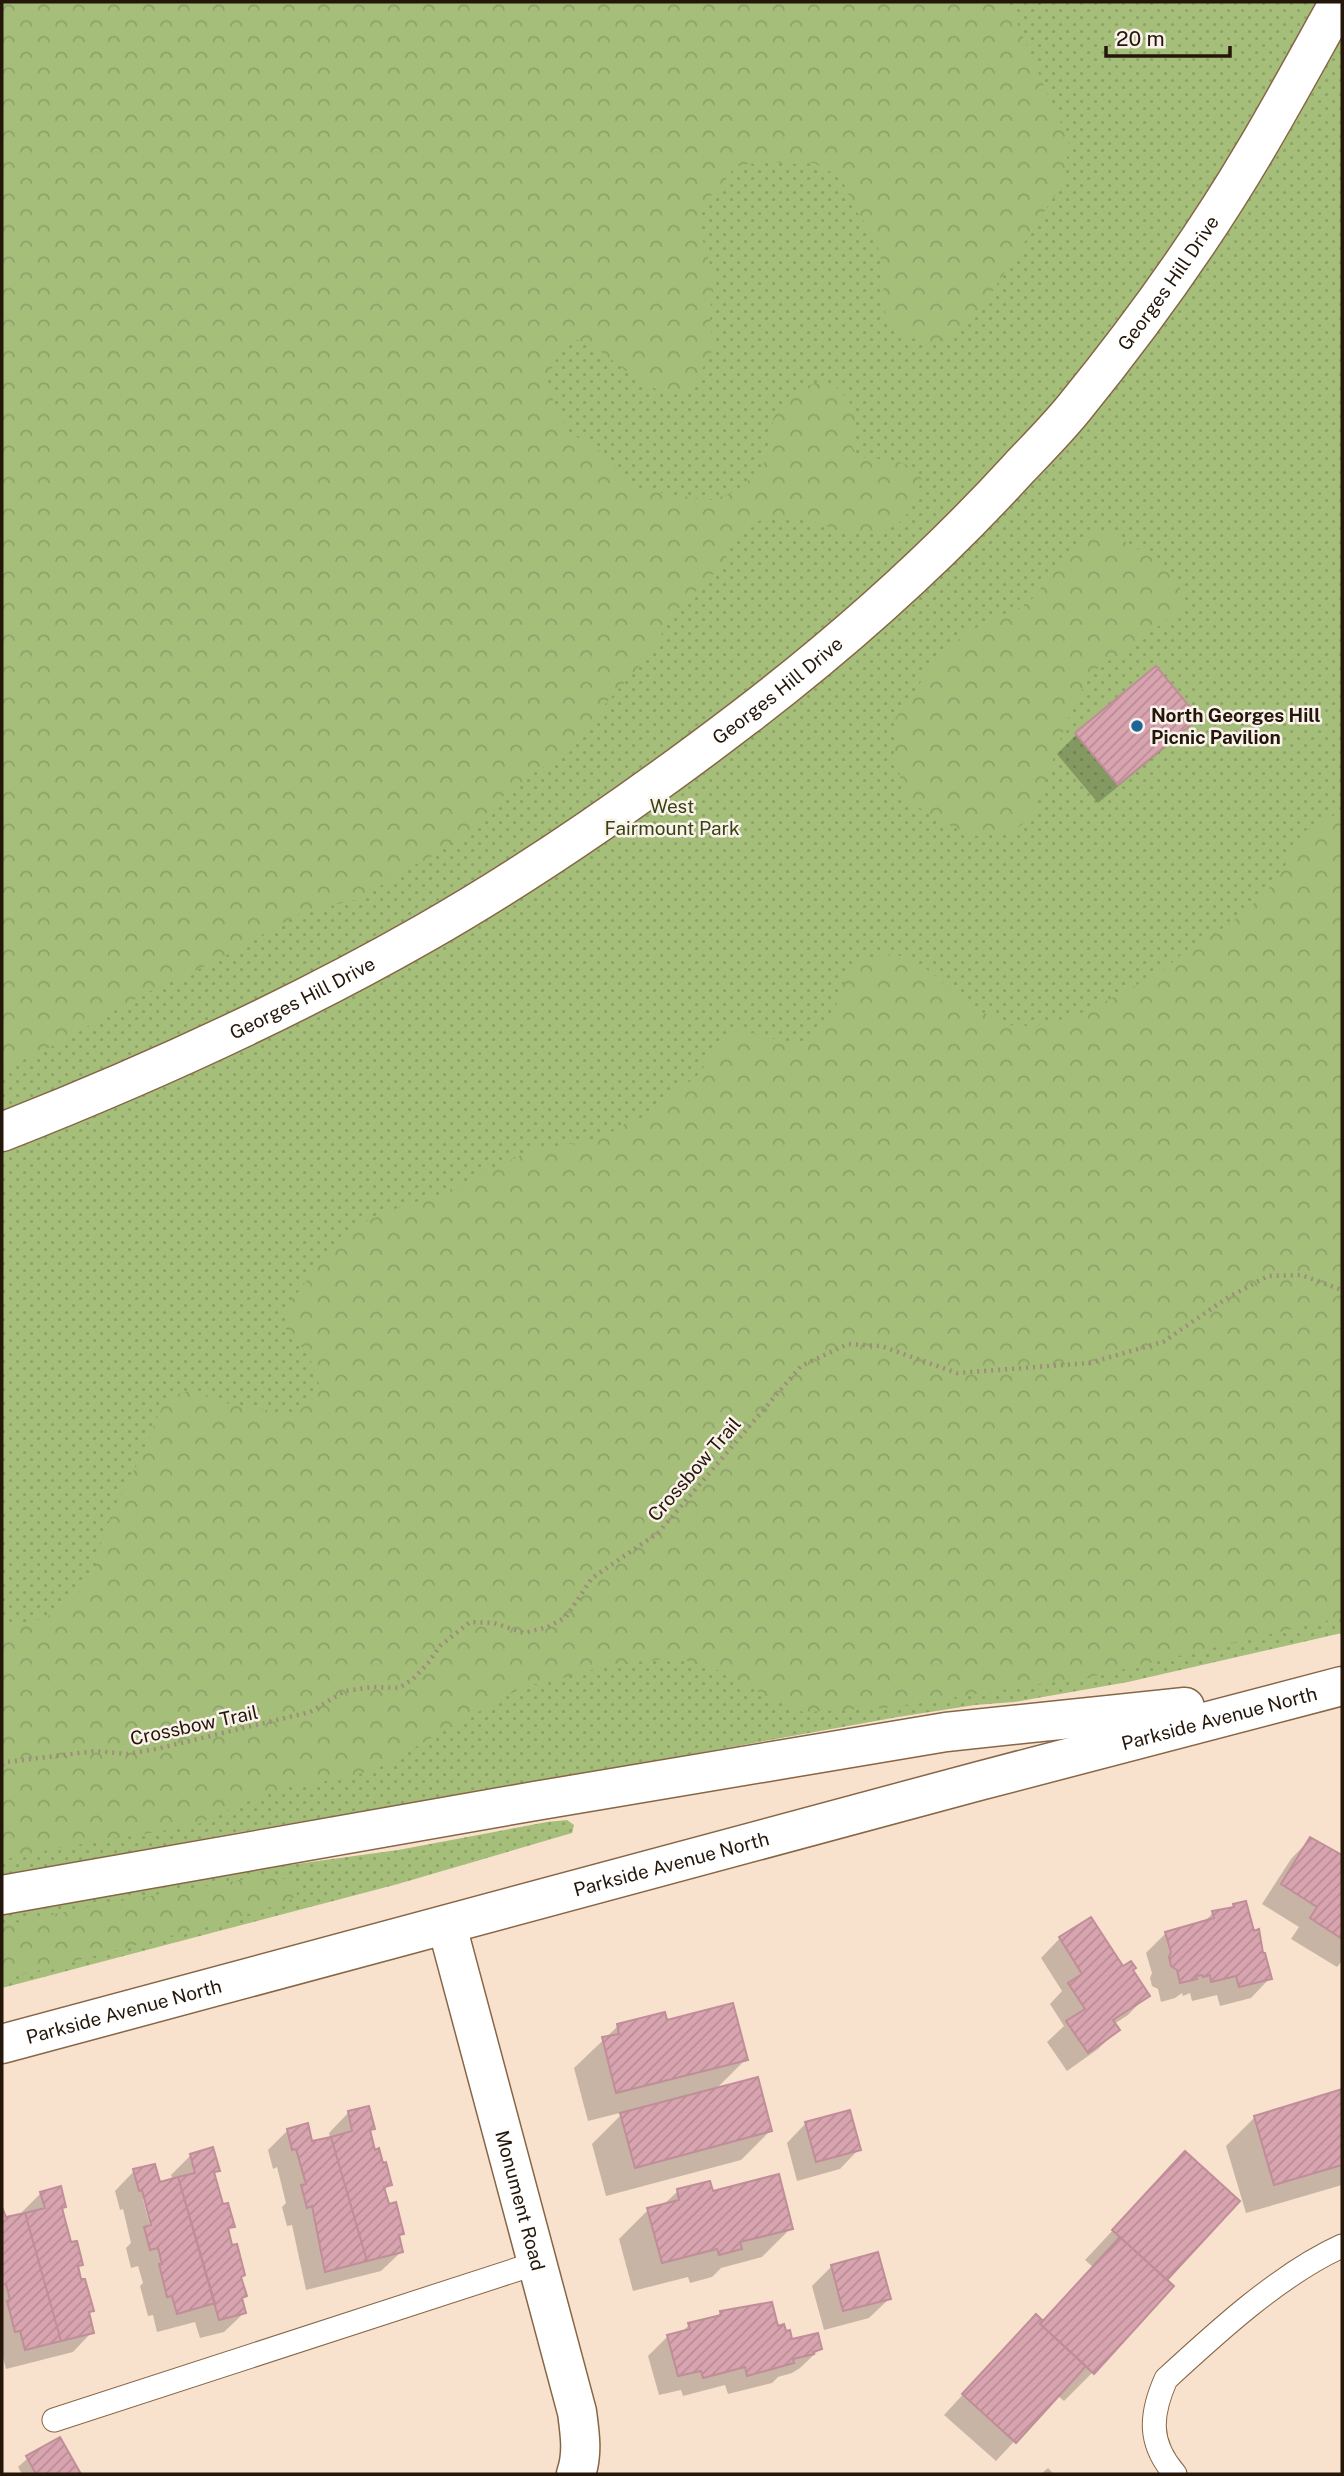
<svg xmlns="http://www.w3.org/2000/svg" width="1344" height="2476" viewBox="0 0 1344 2476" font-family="'Public Sans',sans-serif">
<defs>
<pattern id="grass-dots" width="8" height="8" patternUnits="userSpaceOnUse" patternTransform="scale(1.75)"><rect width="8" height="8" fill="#a5be7a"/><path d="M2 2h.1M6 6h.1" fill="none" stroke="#8ea368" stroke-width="1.8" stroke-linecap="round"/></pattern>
<pattern id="forest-crowns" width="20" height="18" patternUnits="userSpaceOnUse" patternTransform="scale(1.75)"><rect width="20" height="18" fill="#a5be7a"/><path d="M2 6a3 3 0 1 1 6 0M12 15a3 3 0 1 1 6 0" fill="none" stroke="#8ea368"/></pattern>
<pattern id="building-hatch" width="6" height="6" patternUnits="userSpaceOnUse" patternTransform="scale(1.75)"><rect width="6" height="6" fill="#d8a4af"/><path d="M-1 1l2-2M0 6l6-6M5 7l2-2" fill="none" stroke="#b98c95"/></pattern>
</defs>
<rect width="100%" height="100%" fill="#f9e2cd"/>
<path fill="url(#grass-dots)" d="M 2,2 L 1342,2 L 1342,1633 L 1128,1682 L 1014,1702 L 975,1705 L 898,1717 L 605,1770 L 241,1832 L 2,1876 Z
M 567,1820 L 574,1825 L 572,1833 L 398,1884 L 2,1988 L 2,1914 L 244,1871 L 398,1850 L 547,1822 Z"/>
<path fill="url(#forest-crowns)" d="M 2,2 L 1008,2 L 1056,114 L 1067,134 L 1069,147 L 1063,183 L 981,309 L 961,329 L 934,343 L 907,337 L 889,321 L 884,309 L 883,268 L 877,243 L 872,231 L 856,211 L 845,186 L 838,176 L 814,163 L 787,164 L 775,162 L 747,164 L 735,167 L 703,205 L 699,216 L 699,228 L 713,274 L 713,298 L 709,310 L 713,346 L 710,357 L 690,387 L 681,393 L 668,396 L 633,376 L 589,343 L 577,340 L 559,354 L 549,374 L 547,387 L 569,432 L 601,452 L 636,487 L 648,491 L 711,500 L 736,491 L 763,467 L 774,417 L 781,407 L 798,390 L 820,381 L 832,384 L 841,391 L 855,410 L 856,423 L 852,447 L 859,457 L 897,461 L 917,469 L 922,480 L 908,513 L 900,522 L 879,533 L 866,535 L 839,530 L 790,515 L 754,522 L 742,528 L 719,568 L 674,613 L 648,657 L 607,702 L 569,753 L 537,771 L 502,797 L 468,833 L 426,860 L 403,870 L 363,898 L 301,913 L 216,961 L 144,994 L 55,1045 L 2,1070 Z
M 1095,527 C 1117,537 1157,557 1172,575 C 1180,584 1183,594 1185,606 L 1129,649 L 1100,666 L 1088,679 L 1072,708 L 1035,808 L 1023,824 L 1009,833 L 974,836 L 940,821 L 906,799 L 894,753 L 895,719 L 927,673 L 962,636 L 994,618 L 1027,605 L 1083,537 Z
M 1342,811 L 1342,1617 L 1099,1675 L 885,1708 L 803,1712 L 770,1698 L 715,1669 L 679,1658 L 613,1664 L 542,1684 L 528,1684 L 378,1768 L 343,1779 L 294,1785 L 265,1794 L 193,1826 L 57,1848 L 2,1860 L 2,1619 C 36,1634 78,1602 93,1572 C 99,1560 99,1548 103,1536 C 114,1504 133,1475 147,1444 C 155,1426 159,1399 181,1393 C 195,1388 209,1399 222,1402 C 246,1408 272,1411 296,1413 L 306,1405 L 319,1384 L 308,1353 L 289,1335 L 284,1325 L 291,1301 L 321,1262 L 360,1224 L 395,1209 L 443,1193 L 501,1164 L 536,1149 L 598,1140 L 628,1122 L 640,1119 L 697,1076 L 720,1045 L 740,1030 L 789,1043 L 813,1040 L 830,1022 L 847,975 L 865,959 L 885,954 L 909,957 L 932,973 L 959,999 L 1005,1025 L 1032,1026 L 1068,1018 L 1091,1009 L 1161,972 L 1190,947 L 1204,941 L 1243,914 L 1278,879 L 1303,832 Z
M 269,1875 L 296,1882 L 297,1895 L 287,1902 L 216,1924 L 2,1980 L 2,1926 L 82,1908 Z"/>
<path fill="#0003" fill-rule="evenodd" d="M 1196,718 L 1177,738 L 1098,803 L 1057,754 L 1076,735 Z
M 1310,1839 L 1342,1856 L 1342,1961 L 1337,1967 L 1291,1939 L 1299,1927 L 1262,1904 L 1291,1859 Z
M 1234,1905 L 1261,1955 L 1270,1978 L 1251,1998 L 1220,2006 L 1217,1995 L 1192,2001 L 1190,1993 L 1183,1996 L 1182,1993 L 1175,1998 L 1161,2002 L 1158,1989 L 1152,1986 L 1150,1978 L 1152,1973 L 1146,1953 L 1166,1933 L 1202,1924 L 1213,1913 L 1230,1909 Z
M 1060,1938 L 1131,1970 L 1147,1995 L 1128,2015 L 1114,2024 L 1118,2030 L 1098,2049 L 1067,2071 L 1047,2042 L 1064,2026 L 1050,2004 L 1062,1991 L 1041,1958 Z
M 666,2023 L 746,2059 L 715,2090 L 770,2131 L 741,2160 L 606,2196 L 592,2144 L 624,2112 L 588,2121 L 574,2068 L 618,2026 Z
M 1342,2091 L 1342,2185 L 1246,2213 L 1226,2146 L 1255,2117 Z
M 348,2113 L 373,2129 L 369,2133 L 373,2152 L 390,2184 L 384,2191 L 388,2206 L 402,2234 L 398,2238 L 401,2252 L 381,2271 L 306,2290 L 292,2225 L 287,2226 L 282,2207 L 286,2203 L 277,2167 L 273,2169 L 268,2150 L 287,2131 L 311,2143 L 330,2139 L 329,2133 Z
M 806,2123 L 859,2149 L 840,2169 L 797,2181 L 787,2143 Z
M 1185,2153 L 1165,2280 L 1093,2372 L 1064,2401 L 1057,2395 L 996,2461 L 944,2415 L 1017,2336 L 1042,2322 L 1093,2267 L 1085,2260 Z
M 191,2155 L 218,2170 L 213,2175 L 221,2206 L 233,2226 L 227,2232 L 245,2296 L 241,2300 L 244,2313 L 224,2332 L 200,2338 L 195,2322 L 157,2332 L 153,2315 L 148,2316 L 140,2286 L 143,2283 L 138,2266 L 131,2268 L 126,2248 L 131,2243 L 123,2209 L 120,2210 L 115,2191 L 134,2171 L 159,2184 L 173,2180 L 171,2175 ZM 143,2199 L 146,2199 L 155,2233 L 152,2234 Z
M 678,2191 L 712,2193 L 791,2228 L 762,2257 L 721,2268 L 712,2277 L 690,2283 L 688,2277 L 633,2291 L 619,2239 L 648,2210 L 662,2206 Z
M 41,2193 L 64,2207 L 61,2210 L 70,2244 L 81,2264 L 76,2269 L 92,2311 L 88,2314 L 92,2332 L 73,2352 L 6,2369 L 2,2354 L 2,2211 L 5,2220 L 22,2215 L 21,2213 Z
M 877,2254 L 889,2299 L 869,2318 L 824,2330 L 812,2286 L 831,2267 Z
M 771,2304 L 777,2328 L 791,2341 L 820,2349 L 800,2368 L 792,2373 L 778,2377 L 772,2383 L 728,2394 L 725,2385 L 683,2396 L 681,2390 L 659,2395 L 648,2356 L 668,2336 L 681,2333 L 689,2325 L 716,2318 L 720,2313 Z
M 60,2440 L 79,2474 L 22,2474 L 18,2467 L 28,2458 Z
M 1048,2468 L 1054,2474 L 1041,2474 Z"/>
<path fill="url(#building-hatch)" stroke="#c08e98" stroke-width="2" d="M 1156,666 L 1199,718 L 1118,785 L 1075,733 Z
M 1310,1837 L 1342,1855 L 1342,1939 L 1310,1918 L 1317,1907 L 1281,1884 Z
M 1246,1901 L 1254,1931 L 1259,1929 L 1263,1953 L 1265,1953 L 1272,1979 L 1239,1987 L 1236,1976 L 1211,1982 L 1210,1975 L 1203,1977 L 1202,1975 L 1196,1976 L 1197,1979 L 1180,1983 L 1177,1970 L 1171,1966 L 1169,1957 L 1171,1952 L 1165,1932 L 1214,1918 L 1212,1911 L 1234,1907 L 1233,1904 Z
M 1091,1917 L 1123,1966 L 1131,1961 L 1136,1968 L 1133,1970 L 1150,1996 L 1113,2020 L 1120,2030 L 1088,2053 L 1066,2021 L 1085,2009 L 1068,1983 L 1082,1974 L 1059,1937 Z
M 733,2003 L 748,2060 L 616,2093 L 602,2037 L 619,2034 L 617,2024 L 665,2012 L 667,2020 Z
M 758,2077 L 772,2131 L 635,2168 L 620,2113 Z
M 1342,2089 L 1342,2165 L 1274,2185 L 1254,2116 Z
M 369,2106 L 375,2129 L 370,2130 L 375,2150 L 379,2148 L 383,2163 L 386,2162 L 392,2185 L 384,2187 L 389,2204 L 396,2202 L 404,2234 L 399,2235 L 403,2252 L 367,2261 L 331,2137 L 352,2131 L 348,2111 Z
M 850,2110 L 861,2150 L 816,2162 L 805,2122 Z
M 308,2123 L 312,2141 L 331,2137 L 367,2261 L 325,2272 L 312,2206 L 307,2208 L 301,2185 L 306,2184 L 296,2149 L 292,2150 L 287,2129 Z
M 213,2147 L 220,2171 L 214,2172 L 223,2204 L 228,2203 L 235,2227 L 228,2228 L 232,2245 L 237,2244 L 245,2275 L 241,2277 L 247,2296 L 242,2298 L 246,2313 L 219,2320 L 178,2177 L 195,2173 L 190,2154 Z
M 1185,2151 L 1240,2201 L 1167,2280 L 1112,2230 Z
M 155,2164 L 160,2182 L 178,2177 L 215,2303 L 177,2314 L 172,2296 L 167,2297 L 159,2264 L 162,2264 L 158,2248 L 150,2250 L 144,2227 L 151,2225 L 142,2190 L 139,2191 L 133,2169 Z
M 779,2174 L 793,2229 L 740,2242 L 742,2249 L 719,2255 L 717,2249 L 662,2263 L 647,2208 L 679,2200 L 677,2189 L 710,2181 L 713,2191 Z
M 61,2186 L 66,2207 L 62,2208 L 71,2242 L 77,2241 L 83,2265 L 78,2266 L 81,2279 L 85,2279 L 94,2311 L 89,2312 L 94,2333 L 61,2341 L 25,2213 L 45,2208 L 40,2192 Z
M 2,2207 L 6,2217 L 25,2213 L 61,2341 L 25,2350 L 20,2331 L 15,2332 L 7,2301 L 10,2300 L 6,2284 L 2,2285 Z
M 1120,2237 L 1174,2286 L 1094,2374 L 1040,2324 Z
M 878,2252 L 891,2299 L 843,2311 L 831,2265 Z
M 772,2302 L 778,2326 L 784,2324 L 786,2331 L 790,2330 L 792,2339 L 818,2333 L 822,2349 L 813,2352 L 814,2354 L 793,2359 L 794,2363 L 747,2376 L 745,2367 L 703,2378 L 701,2371 L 678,2376 L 667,2335 L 690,2329 L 688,2323 L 721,2315 L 720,2311 Z
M 1036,2314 L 1043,2321 L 1040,2324 L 1086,2366 L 1016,2443 L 962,2394 Z
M 60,2437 L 81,2474 L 36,2474 L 26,2456 Z"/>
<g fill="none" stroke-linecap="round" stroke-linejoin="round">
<g stroke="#876646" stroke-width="25">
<path id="service" d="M 54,2420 L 537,2263
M 1175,2474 C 1148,2443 1150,2415 1166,2379 C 1217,2332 1280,2274 1342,2246"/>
</g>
<g stroke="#876646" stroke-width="41">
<g id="minor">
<path id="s1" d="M 447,1926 L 577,2412 C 580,2434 583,2454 576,2474"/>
</g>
</g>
<g stroke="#876646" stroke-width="41">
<g id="tertiary">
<path id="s2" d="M 2,1132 C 147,1075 290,1010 425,933 C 537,869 644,794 746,716 C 844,641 935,560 1019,468 C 1037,449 1057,429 1074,408 C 1140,327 1202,241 1255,151 C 1284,102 1311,52 1339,2"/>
</g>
</g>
<g stroke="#876646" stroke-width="41">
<g id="secondary">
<path d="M 2,1895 L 535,1801 L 946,1732 L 1185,1707"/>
<path id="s3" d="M 2,2044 L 979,1781 L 1342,1686"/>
</g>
</g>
<path stroke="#9f8d7b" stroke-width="4.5" stroke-dasharray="2 5" stroke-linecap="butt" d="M 2,1765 L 6,1762 L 96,1751 L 127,1754 L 156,1749 L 310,1712 L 345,1691 L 373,1687 L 399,1688 L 413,1679 L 428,1663 L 440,1646 L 470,1622 L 494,1623 L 524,1633 L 548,1627 L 566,1617 L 592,1578 L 658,1533 L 801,1366 L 848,1344 L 881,1346 L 957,1373 L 1089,1363 L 1163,1342 L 1227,1298 L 1268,1276 L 1301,1275 L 1342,1290"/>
<use href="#service" stroke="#fff" stroke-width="23"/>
<use href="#minor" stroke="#fff" stroke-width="38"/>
<use href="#tertiary" stroke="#fff" stroke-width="38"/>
<use href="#secondary" stroke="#fff" stroke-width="38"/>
</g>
<circle fill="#1c6598" stroke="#faf2eb" stroke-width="2.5" cx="1137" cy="726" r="7"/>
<g text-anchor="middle" stroke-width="5" stroke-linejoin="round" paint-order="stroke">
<g font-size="19" fill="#24170a" stroke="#faf2eb">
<text dy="7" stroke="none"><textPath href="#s2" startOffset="1463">Georges Hill Drive</textPath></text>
<text dy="7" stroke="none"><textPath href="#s2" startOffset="896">Georges Hill Drive</textPath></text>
<text dy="7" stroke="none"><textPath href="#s2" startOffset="329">Georges Hill Drive</textPath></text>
<text transform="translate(694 1469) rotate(-49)" y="7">Crossbow Trail</text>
<text dy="7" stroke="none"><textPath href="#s3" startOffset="1260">Parkside Avenue North</textPath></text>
<text transform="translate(194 1725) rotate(-12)" y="7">Crossbow Trail</text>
<text dy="7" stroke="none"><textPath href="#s3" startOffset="693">Parkside Avenue North</textPath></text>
<text dy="7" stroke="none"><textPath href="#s3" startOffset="126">Parkside Avenue North</textPath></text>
<text dy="7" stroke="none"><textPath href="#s1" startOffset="284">Monument Road</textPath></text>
</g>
<g font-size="19" font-weight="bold" fill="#24170a" stroke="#faf2eb" text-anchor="start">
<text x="1151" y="722">North Georges Hill<tspan x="1151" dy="22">Picnic Pavilion</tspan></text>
</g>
<g font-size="19" fill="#344310" stroke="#faf2eb">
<text x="672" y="813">West<tspan x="672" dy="22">Fairmount Park</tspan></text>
</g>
</g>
<rect width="1344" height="2476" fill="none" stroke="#24170a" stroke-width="7"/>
<path d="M1106 46v10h124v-10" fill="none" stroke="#24170a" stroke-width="3.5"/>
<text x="1116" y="46" font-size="21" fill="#24170a" stroke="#faf2eb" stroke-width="5" paint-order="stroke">20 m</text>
</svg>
